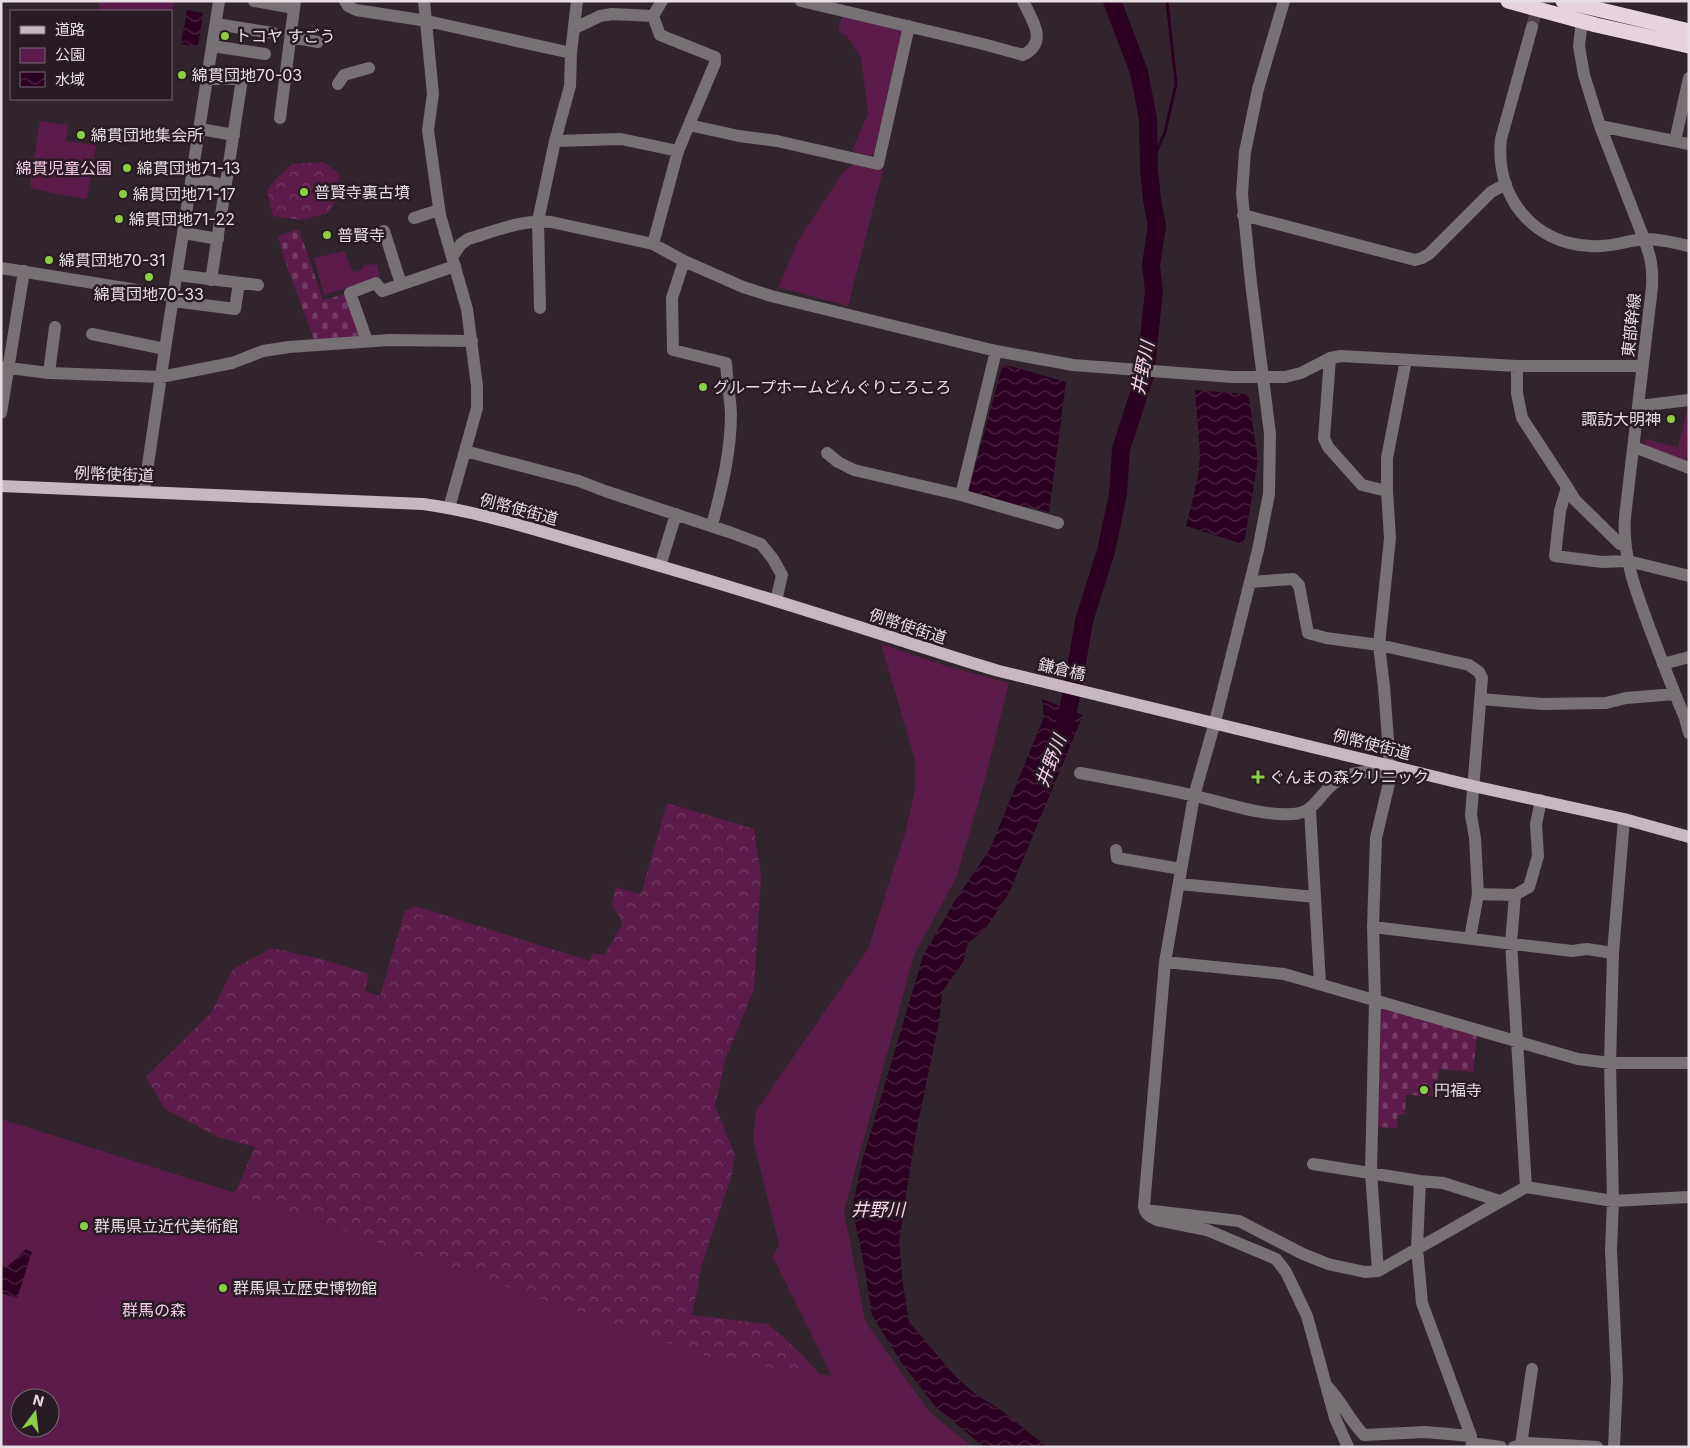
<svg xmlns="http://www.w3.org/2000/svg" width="1690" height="1448" viewBox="0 0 1690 1448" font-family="Inter,'Noto Sans JP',sans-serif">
<defs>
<pattern id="forest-crowns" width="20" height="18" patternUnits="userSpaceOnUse" patternTransform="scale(1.25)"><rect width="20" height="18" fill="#5c1c49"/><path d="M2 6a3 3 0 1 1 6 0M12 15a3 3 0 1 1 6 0" fill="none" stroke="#733d63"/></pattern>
<pattern id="cemetery-stones" width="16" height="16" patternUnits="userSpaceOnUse" patternTransform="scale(1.25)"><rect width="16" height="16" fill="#5c1c49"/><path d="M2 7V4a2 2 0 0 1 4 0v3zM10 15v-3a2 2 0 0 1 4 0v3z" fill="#733d63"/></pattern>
<pattern id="water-waves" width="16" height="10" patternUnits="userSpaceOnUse" patternTransform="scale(1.25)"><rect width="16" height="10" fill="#2c0020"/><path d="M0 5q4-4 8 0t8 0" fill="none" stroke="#4b2540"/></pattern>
</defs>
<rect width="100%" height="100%" fill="#32242d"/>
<path fill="url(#forest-crowns)" d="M 324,162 L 339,174 L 337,199 L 328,213 L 301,220 L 273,216 L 267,191 L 275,180 L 292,164 Z
M 667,803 L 754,829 L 761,876 L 754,989 L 725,1060 L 715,1106 L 735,1155 L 732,1174 L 702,1264 L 692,1315 L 768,1324 L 794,1347 L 826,1381 L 897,1447 L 231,1213 L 235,1193 L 255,1147 L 218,1137 L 165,1109 L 146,1077 L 211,1013 L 233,969 L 272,948 L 325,960 L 369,974 L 365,991 L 380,996 L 405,911 L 415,906 L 590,961 L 593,953 L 604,955 L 623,923 L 612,904 L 616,887 L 641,894 Z"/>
<path fill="url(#cemetery-stones)" d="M 299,229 L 323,300 L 345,294 L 360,338 L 314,340 L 283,255 L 278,236 Z
M 1380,1008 L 1477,1035 L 1473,1072 L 1439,1069 L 1436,1096 L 1406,1095 L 1405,1114 L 1397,1115 L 1398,1128 L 1374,1127 Z"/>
<path fill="#5c1c49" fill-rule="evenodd" d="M 100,1 L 174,1 L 171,17 L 171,11 L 98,11 Z
M 843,16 L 901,30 L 901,34 L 874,153 L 871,156 L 852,151 L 868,114 L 861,57 L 847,36 L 841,33 L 838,27 Z
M 40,121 L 68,125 L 66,141 L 96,145 L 87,198 L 85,199 L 33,189 L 30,184 Z
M 855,164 L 883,170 L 848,306 L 778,287 L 799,239 L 844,171 Z
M 345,251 L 352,271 L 358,272 L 365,265 L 377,264 L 380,278 L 324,295 L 314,258 Z
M 1688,405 L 1689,445 L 1685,462 L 1646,447 L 1646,439 L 1678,448 Z
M 881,644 L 943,665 L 1009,683 L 984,783 L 956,878 L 914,955 L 844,1211 L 865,1321 L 930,1413 L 973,1447 L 1,1447 L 1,1119 L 235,1193 L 718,1360 L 832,1376 L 773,1257 L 779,1244 L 753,1140 L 756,1111 L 868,949 L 906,830 L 915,790 L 915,760 ZM 20,1398 L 50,1398 L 50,1428 L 20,1428 Z"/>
<path fill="url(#water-waves)" d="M 187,10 L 203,13 L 198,47 L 181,44 Z
M 1006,365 L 1066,382 L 1049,512 L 972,495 L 969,489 L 1002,367 Z
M 1195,390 L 1245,394 L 1249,398 L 1258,461 L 1245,538 L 1243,544 L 1186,526 L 1198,477 L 1200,455 Z
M 1042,699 L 1083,715 L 1009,893 L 986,928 L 968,943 L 963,962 L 942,992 L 939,1022 L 915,1138 L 899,1241 L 903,1284 L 909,1322 L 955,1376 L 975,1394 L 1001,1410 L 1047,1447 L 984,1447 L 935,1406 L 901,1362 L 872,1315 L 863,1259 L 852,1209 L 862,1161 L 923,956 L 954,902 L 990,849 L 1044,717 Z
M 26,1249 L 32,1252 L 17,1298 L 1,1293 L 1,1263 L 6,1268 Z"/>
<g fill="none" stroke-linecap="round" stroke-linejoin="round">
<path stroke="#2c0020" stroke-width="3" d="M 1149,169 L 1165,132 L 1176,84 L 1167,1"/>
<path stroke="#2c0020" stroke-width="18" d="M 1063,732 L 1073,687 L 1084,621 L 1106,551 L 1118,494 L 1121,449 L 1145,375 L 1154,291 L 1151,265 L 1157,226 L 1152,200 L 1149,169 L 1148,119 L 1139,72 L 1112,1"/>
<path stroke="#4d4048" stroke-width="12" stroke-dasharray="12 6" stroke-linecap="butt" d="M 1532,27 L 1539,1"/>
<path stroke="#777074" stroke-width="12" d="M 254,1 L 294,8
M 345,1 L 348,6 L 356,10 L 427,21 L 571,53
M 424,1 L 433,94 L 428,130 L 440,215 L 467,309 L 477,386 L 477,408 L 449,508
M 801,1 L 983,44 L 1023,55 C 1049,42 1032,20 1023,1
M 1284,1 L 1258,89 L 1245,152 L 1242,194 L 1251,283 L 1270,434 L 1269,494 L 1258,550 L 1215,722 L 1194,796 L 1165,962 L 1144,1206 C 1145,1214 1150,1217 1157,1220 L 1207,1230 L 1276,1259 L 1286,1272 L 1307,1316 L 1335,1418 L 1348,1447
M 653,16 L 662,1
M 1582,21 L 1579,46 L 1584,75 L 1600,126 L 1644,239 C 1651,257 1653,268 1652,287 L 1625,517 C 1622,558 1637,594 1651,632 C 1662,661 1673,690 1685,718 L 1689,733
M 216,24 L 273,33
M 1532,27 L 1501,139 C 1495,196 1532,243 1590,246 C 1608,248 1626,241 1643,239 C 1658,238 1674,243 1689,246
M 575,28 L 600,16 L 612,14 L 653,16 L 660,35 L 715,57 L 715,63 L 678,151 L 653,244
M 291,37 L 318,42
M 212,46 L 265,54
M 208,79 L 242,79 L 211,280
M 338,84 L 344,75 L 369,68
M 280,118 L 295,1
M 689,125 L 739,136 L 777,141 L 878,164 L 909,26
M 1600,126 L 1689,144
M 200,129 L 234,135
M 555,141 L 621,139 L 678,151
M 1675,141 L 1689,78
M 192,179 L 226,185
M 1243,215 L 1415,260 L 1422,258 L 1429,254 L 1491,192 L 1506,184
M 414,218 L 439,210
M 384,231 L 401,284
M 184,233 L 218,239
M 452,257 L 461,244 L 468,239 C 495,231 523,219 551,222 L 653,244 L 684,261 L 743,287 L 771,296 L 996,351 L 1073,365 L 1232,377 L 1285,377 L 1301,373 L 1330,358 L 1341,356 L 1517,366 L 1643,366
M 684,261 L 672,298 L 673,350 L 726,363 C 727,379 730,397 731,413 C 731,451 722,488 712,525
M 1,268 L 174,296
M 177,275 L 258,285
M 173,301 L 235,309 L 239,283
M 540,308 L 538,221 L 555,141 L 570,86 L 571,53 L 577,1
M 92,334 L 165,349
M 367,341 L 350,293 L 376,283 L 382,291 L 455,266
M 1330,358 L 1324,438 L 1328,447 L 1362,485 L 1387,491
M 1517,366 L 1517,393 L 1522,418 L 1567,487 L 1560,511 L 1555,556 L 1602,562 L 1628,561 L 1689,576
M 1,367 L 49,373 L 161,377 L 232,363 L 263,351 L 289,347 L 389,340 L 472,341
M 49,373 L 55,327
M 1639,406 L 1689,400
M 1,413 L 24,271
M 1634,447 L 1689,468
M 465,451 L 579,481 L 605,491 L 732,533 L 761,544 L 773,559 L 782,575 L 776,601
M 827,453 L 838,462 L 854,470 L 961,495 L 1058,523
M 1567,487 L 1575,500 L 1620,544 L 1625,543
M 144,492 L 165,349 L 219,1
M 961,495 L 996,351
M 660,566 L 676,514
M 1250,582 L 1293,579 L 1299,585 L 1308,633 L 1326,638 L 1379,645 L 1469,665 L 1479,672 L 1482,678 L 1471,815 L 1475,838 L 1478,894 L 1470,938
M 1663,664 L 1689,657
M 1481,699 L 1542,704 L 1606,703 L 1626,698 L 1675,694
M 1390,766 L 1384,687 L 1379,645 L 1390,538 L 1387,491 L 1387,458 L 1406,360
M 1080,773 C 1119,780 1157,787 1195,796 C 1226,803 1260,816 1292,814 C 1316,813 1319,793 1336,782 C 1352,770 1372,771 1391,773
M 1310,810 L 1320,984
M 1116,850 L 1117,858 L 1181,869
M 1179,884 L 1315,897
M 1478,894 L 1515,895 L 1529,887 L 1538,856 L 1536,824 L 1541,800
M 1515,895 L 1511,943 L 1526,1187
M 1373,927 L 1572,951 L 1587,949 L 1613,953
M 1165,962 L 1284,974 L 1578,1059 L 1610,1063 L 1689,1063
M 1313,1164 L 1420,1181 L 1417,1248 L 1422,1303 L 1471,1436 L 1472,1447
M 1420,1181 L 1443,1183 L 1500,1201
M 1145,1210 L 1239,1221 L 1303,1254 L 1328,1264 L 1365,1272 L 1378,1271 L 1526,1187 L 1613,1201 L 1689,1197
M 1378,1271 L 1371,1172 L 1375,1000 L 1373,927 L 1375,867 L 1376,838 L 1393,766
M 1328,1387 C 1342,1402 1350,1421 1364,1435 L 1425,1432 L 1471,1436
M 1472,1443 L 1501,1447
M 1521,1445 L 1532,1369
M 1514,1447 L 1528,1443 L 1597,1447
M 1614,1447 L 1617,1379 L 1611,1250 L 1613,1201 L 1610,1063 L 1613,953 L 1624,819"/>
<path stroke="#c6b7c0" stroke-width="12" d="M 1,486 L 423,504 C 482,512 538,531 595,547 C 692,575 788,604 884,635 C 923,647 960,660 999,671 L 1473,786 L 1624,819 L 1689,837"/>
<path stroke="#e5d3de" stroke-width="15" d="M 1508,1 L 1596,25 L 1689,46
M 1563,1 L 1689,31"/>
</g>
<g fill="#8cce45" stroke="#281b23" stroke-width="2">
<circle cx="225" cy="36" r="5"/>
<circle cx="182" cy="75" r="5"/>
<circle cx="81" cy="135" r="5"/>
<circle cx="127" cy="168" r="5"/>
<circle cx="304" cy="192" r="5"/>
<circle cx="123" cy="194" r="5"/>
<circle cx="119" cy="219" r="5"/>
<circle cx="327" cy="235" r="5"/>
<circle cx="49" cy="260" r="5"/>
<circle cx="149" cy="277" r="5"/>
<circle cx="703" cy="387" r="5"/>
<circle cx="1671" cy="419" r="5"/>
<path d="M1255.5 769.5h5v5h5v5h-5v5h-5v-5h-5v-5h5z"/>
<circle cx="1424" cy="1090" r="5"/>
<circle cx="84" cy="1226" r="5"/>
<circle cx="223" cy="1288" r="5"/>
</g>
<g text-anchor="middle" stroke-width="5" stroke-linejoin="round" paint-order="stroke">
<g font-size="16" fill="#e7dee3" stroke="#281b23" text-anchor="start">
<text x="235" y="42">トコヤ すごう</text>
<text x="192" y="81">綿貫団地70-03</text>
<text x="91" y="141">綿貫団地集会所</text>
<text x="137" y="174">綿貫団地71-13</text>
<text x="314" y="198">普賢寺裏古墳</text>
<text x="133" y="200">綿貫団地71-17</text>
<text x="129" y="225">綿貫団地71-22</text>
<text x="337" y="241">普賢寺</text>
<text x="59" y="266">綿貫団地70-31</text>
<text x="149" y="300" text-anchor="middle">綿貫団地70-33</text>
<text x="713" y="393">グループホームどんぐりころころ</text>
<text x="1661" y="425" text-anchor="end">諏訪大明神</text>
<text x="1269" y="783">ぐんまの森クリニック</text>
<text x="1434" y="1096">円福寺</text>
<text x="94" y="1232">群馬県立近代美術館</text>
<text x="233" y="1294">群馬県立歴史博物館</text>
</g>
<g font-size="16" fill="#f4cae4" stroke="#281b23">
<text x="64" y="174">綿貫児童公園</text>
<text x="154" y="1316">群馬の森</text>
</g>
<g font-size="16" fill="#e7dee3" stroke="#281b23">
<text transform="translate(1631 325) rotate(-84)" y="6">東部幹線</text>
<text transform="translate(114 474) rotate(2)" y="6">例幣使街道</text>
<text transform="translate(519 509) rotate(15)" y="6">例幣使街道</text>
<text transform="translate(908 626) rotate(18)" y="6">例幣使街道</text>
<text transform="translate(1062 669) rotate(13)" y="6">鎌倉橋</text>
<text transform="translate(1372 744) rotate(14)" y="6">例幣使街道</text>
</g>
<g font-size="18" font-style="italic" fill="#fcd2eb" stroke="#281b23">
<text transform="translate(1143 368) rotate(-79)" y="6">井野川</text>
<text transform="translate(1051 761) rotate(-69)" y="6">井野川</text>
<text x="878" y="1216">井野川</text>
</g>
</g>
<rect width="1690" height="1448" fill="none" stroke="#e7dee3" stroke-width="5"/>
<rect x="10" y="10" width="162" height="90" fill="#281b23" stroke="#746970"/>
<rect x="20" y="26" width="25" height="8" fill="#c6b7c0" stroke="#746970"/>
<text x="55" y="35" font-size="15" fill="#e7dee3">道路</text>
<rect x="20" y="48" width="25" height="15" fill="#5c1c49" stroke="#746970"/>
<text x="55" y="60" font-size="15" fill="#e7dee3">公園</text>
<rect x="20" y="72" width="25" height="15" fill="url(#water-waves)" stroke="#746970"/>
<text x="55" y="85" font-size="15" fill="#e7dee3">水域</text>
<g transform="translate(35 1413) rotate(15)"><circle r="24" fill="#281b23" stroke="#746970"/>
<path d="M0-4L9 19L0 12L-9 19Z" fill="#8cce45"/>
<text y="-8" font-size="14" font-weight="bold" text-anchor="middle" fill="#e7dee3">N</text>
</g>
</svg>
